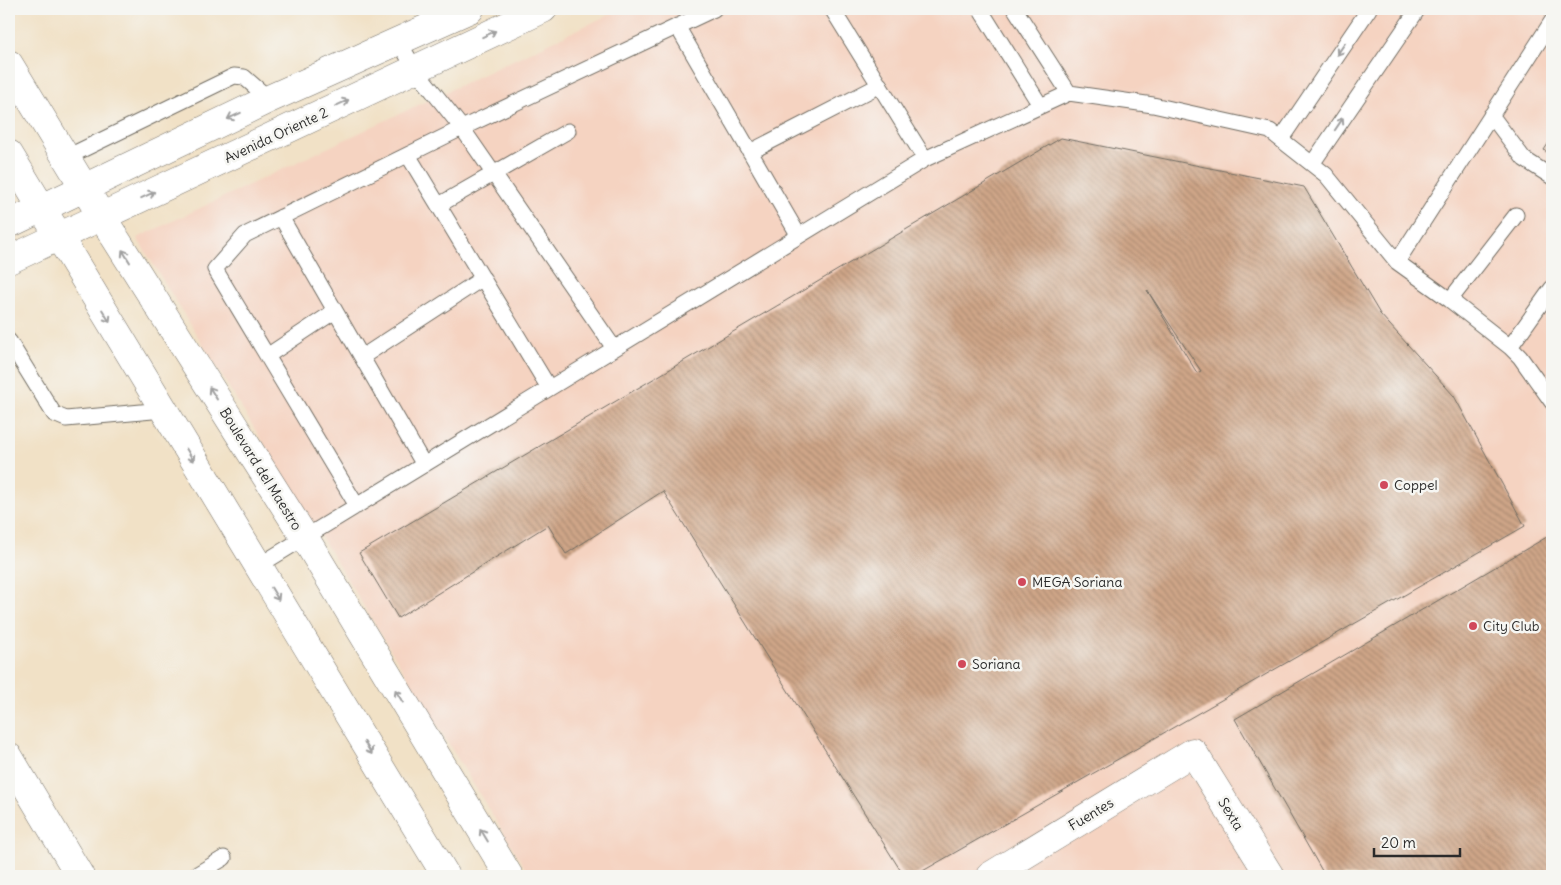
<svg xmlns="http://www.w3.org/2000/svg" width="1561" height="885" viewBox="0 0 1561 885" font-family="Delius,sans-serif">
<defs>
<pattern id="building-back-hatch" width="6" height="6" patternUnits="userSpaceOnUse" patternTransform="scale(1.25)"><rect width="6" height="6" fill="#cfa688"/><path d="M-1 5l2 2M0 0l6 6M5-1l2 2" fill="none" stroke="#a8876f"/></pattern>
</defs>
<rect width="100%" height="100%" fill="#f6f6f2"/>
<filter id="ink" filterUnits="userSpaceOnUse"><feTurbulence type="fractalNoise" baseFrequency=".02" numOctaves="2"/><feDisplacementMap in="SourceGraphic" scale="10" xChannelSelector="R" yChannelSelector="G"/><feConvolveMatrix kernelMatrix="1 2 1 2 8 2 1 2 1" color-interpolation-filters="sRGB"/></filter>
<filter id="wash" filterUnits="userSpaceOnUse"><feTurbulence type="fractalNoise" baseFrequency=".0096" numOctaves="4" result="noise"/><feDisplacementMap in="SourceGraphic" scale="20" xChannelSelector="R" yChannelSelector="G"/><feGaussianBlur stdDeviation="1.12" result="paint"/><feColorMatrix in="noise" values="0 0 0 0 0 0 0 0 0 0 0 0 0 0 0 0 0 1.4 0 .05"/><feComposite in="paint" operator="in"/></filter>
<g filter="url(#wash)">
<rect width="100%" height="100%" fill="#f1e1c6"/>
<path fill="#f5d3c1" d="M 621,9 L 1552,9 L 1552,876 L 530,876 L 137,238 Z"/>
<g id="blocks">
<path fill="url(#building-back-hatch)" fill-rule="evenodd" d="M 1061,138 L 1304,187 L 1380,314 L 1454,396 L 1525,526 L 914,876 L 904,876 L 663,491 L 566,554 L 548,525 L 398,618 L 359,553 ZM 1147,290 L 1201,371 L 1197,373 Z
M 1552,138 L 1552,155 L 1544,150 Z
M 1552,534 L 1552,876 L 1325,876 L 1235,719 Z"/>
</g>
</g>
<g filter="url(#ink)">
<use href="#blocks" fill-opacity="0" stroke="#706b61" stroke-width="1"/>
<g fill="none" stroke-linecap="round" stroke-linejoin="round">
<g stroke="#706b61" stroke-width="17">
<path id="lane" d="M 426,9 L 433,27
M 832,9 L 925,159
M 980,9 L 1040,105
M 1015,9 L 1069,93
M 677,26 L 799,236
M 399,42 L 415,69 L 462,128 L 614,348
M 1491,115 L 1524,159 L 1552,177
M 1281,139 L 1369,9
M 750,152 L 880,85
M 408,155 L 549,388
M 65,158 L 234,76 L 244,77 L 269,99
M 1312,164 L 1418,9
M 439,205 L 568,131
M 281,217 L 424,465
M 1397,262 L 1552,21
M 1450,300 L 1516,215
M 9,341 L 54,414 L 66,419 L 163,410
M 1510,347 L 1552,288
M 267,356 L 335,311
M 362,357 L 483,278
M 357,506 L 215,269 L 245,235 L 462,128 L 714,9
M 258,566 L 925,159 L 1069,93 L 1153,105 L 1270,131 L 1326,175 L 1397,262 L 1450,300 L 1510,347 L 1520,357 L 1552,402
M 194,876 L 224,858"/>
</g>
<g stroke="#706b61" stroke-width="29">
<path id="street" d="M 9,757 L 80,876
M 990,876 L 1193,752 L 1270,876"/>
</g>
<g stroke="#706b61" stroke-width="29">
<path id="secondary" d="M 9,64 L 102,217 L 305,538 L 509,876
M 9,154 L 446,876
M 9,224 L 269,99 L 470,9
M 9,260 L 543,9"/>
</g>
<use href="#lane" stroke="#fff" stroke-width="15"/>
<use href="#street" stroke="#fff" stroke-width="28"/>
<use href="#secondary" stroke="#fff" stroke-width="28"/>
</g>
<defs><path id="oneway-shaft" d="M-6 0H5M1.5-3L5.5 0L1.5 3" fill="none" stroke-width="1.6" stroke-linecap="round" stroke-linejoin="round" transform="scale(1.25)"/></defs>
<g stroke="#a0a0a0">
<use href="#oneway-shaft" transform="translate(489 34) rotate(-25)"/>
<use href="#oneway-shaft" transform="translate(1341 49) rotate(124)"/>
<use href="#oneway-shaft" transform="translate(342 103) rotate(-25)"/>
<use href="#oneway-shaft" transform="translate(234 116) rotate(155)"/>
<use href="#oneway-shaft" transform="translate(1339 124) rotate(-56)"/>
<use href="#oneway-shaft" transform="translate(148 195) rotate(-25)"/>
<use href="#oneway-shaft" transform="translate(126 256) rotate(-122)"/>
<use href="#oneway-shaft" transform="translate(106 316) rotate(59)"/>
<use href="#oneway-shaft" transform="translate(213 393) rotate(-122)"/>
<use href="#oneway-shaft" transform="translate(190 455) rotate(59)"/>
<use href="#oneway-shaft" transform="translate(275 594) rotate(59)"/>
<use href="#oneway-shaft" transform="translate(399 696) rotate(-121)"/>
<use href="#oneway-shaft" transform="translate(368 748) rotate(59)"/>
<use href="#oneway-shaft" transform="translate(484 835) rotate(-121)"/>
</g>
</g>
<g fill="#d1495b" stroke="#f6f6f2" stroke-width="2">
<circle cx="1384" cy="485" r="5"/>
<circle cx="1022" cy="582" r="5"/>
<circle cx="1473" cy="626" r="5"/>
<circle cx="962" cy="664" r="5"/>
</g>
<g text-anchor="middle" stroke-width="5" stroke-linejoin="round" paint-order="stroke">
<g font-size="14" fill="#2b2b2b" stroke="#f6f6f2">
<text transform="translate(276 135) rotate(-25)" y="5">Avenida Oriente 2</text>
<text transform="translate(261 469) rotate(58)" y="5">Boulevard del Maestro</text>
<text transform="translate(1091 814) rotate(-31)" y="5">Fuentes</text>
<text transform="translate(1231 814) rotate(58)" y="5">Sexta</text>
</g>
<g font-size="14" fill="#2b2b2b" stroke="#f6f6f2" text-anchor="start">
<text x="1394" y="490">Coppel</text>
<text x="1032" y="587">MEGA Soriana</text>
<text x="1483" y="631">City Club</text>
<text x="972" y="669">Soriana</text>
</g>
</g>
<rect width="1561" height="885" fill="none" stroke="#f6f6f2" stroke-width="30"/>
<path d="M1374 848v8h86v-8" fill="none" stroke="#2b2b2b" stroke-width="2.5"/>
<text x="1381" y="848" font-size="15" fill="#2b2b2b" stroke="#f6f6f2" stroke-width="4" paint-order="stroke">20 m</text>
</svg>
